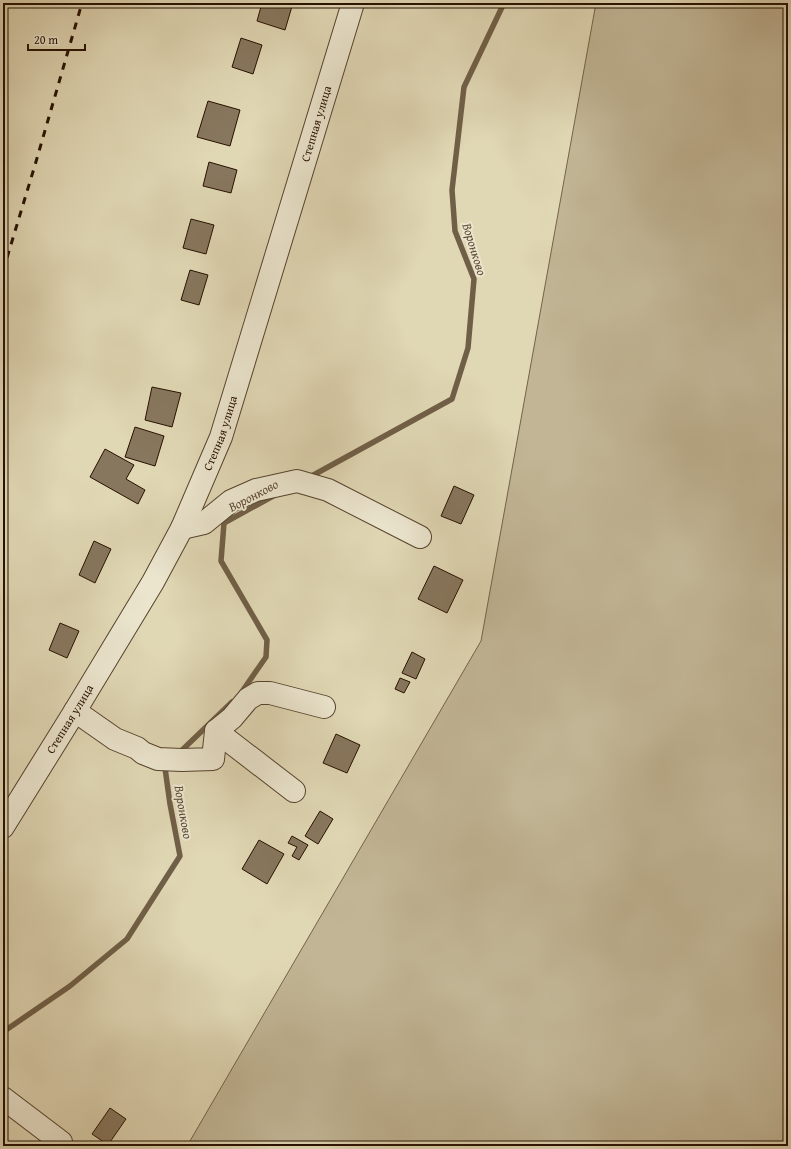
<svg xmlns="http://www.w3.org/2000/svg" width="791" height="1149" viewBox="0 0 791 1149" font-family="'Gentium Book Plus',serif">
<rect width="100%" height="100%" fill="#e0d7b4"/>
<filter id="stains"><feTurbulence type="fractalNoise" baseFrequency=".005" numOctaves="4"/><feColorMatrix values="0 0 0 0 .2 0 0 0 0 .09 0 0 0 0 .02 0 0 0 .5 -.17"/></filter>
<radialGradient id="worn" r=".72"><stop offset=".6" stop-color="#630" stop-opacity="0"/><stop offset="1" stop-color="#630" stop-opacity=".3"/></radialGradient>
<path fill="#c1b595" stroke="#74624a" d="M 596,3 L 788,3 L 788,1146 L 187,1146 L 481,641 Z"/>
<g fill="none" stroke-linecap="round" stroke-linejoin="round">
<path stroke="#705f47" stroke-width="5.5" d="M 308,478 L 452,399 L 468,348 L 474,279 L 455,231 L 452,190 L 464,87 L 504,3
M 241,693 L 266,657 L 267,640 L 221,561 L 224,523 L 275,495
M 178,754 L 232,702
M 3,1032 L 70,986 L 127,939 L 180,856 L 170,804 L 165,768 L 168,765"/>
</g>
<path fill="#87775e" stroke="#271000" d="M 262,3 L 293,3 L 285,30 L 257,21 Z
M 241,38 L 262,45 L 253,74 L 232,67 Z
M 208,101 L 240,110 L 230,146 L 197,137 Z
M 209,162 L 237,170 L 231,193 L 203,186 Z
M 191,219 L 214,225 L 206,254 L 183,248 Z
M 190,270 L 208,275 L 199,305 L 181,300 Z
M 152,387 L 181,393 L 172,427 L 145,420 Z
M 135,427 L 164,436 L 155,466 L 125,457 Z
M 105,449 L 134,465 L 126,479 L 145,490 L 138,504 L 90,477 Z
M 454,486 L 474,495 L 461,524 L 441,516 Z
M 94,541 L 111,549 L 95,583 L 79,575 Z
M 434,566 L 463,580 L 447,613 L 418,599 Z
M 60,623 L 79,631 L 67,658 L 49,650 Z
M 412,652 L 425,659 L 416,679 L 402,673 Z
M 400,678 L 410,682 L 404,693 L 395,689 Z
M 336,734 L 360,745 L 347,773 L 323,763 Z
M 320,811 L 333,819 L 318,844 L 305,836 Z
M 292,836 L 308,845 L 299,860 L 292,856 L 297,847 L 288,843 Z
M 259,840 L 284,854 L 267,884 L 242,869 Z
M 110,1108 L 126,1119 L 108,1145 L 92,1134 Z"/>
<g fill="none" stroke-linecap="round" stroke-linejoin="round">
<g stroke="#55422d" stroke-width="24">
<g id="minor">
<path d="M 182,528 L 204,523 L 231,501 L 256,490 L 297,481 L 328,490 L 420,537"/>
<path d="M 75,711 L 115,739 L 137,748 L 143,753 L 158,759 L 182,760 L 213,759 L 216,731 L 232,718 L 248,699 L 258,693 L 270,693 L 324,707"/>
<path d="M 216,731 L 294,791"/>
<path id="s1" d="M 3,827 L 75,711 L 153,582 L 182,528 L 221,437 L 353,3"/>
<path d="M 3,1098 L 61,1142"/>
</g>
</g>
<use href="#minor" stroke="#ebe5ce" stroke-width="22"/>
<path stroke="#271000" stroke-width="3" stroke-dasharray="7 7" stroke-linecap="butt" d="M 3,271 L 35,165 L 82,3"/>
</g>
<g text-anchor="middle" stroke-width="4" stroke-linejoin="round" paint-order="stroke">
<g font-size="12" fill="#271000" stroke="#ebe5ce">
<text dy="4" stroke="none"><textPath href="#s1" startOffset="775">Степная улица</textPath></text>
<text dy="4" stroke="none"><textPath href="#s1" startOffset="451">Степная улица</textPath></text>
<text dy="4" stroke="none"><textPath href="#s1" startOffset="127">Степная улица</textPath></text>
</g>
<g font-size="13" font-style="italic" fill="#5e4b36" stroke="#ebe5ce">
<text transform="translate(475 249) rotate(73)" y="5">Воронково</text>
<text transform="translate(253 495) rotate(-28)" y="5">Воронково</text>
<text transform="translate(184 812) rotate(80)" y="5">Воронково</text>
</g>
</g>
<rect width="791" height="1149" fill="none" stroke="#e0d7b4" stroke-width="16"/>
<rect x="4" y="4" width="783" height="1141" fill="none" stroke="#271000" stroke-width="2"/>
<rect x="8" y="8" width="775" height="1133" fill="none" stroke="#271000"/>
<path d="M28 44v6h57v-6" fill="none" stroke="#271000" stroke-width="2"/>
<text x="34" y="44" font-size="12" fill="#271000" stroke="#ebe5ce" stroke-width="3" paint-order="stroke">20 m</text>
<rect width="100%" height="100%" filter="url(#stains)"/>
<rect width="100%" height="100%" fill="url(#worn)"/>
</svg>
